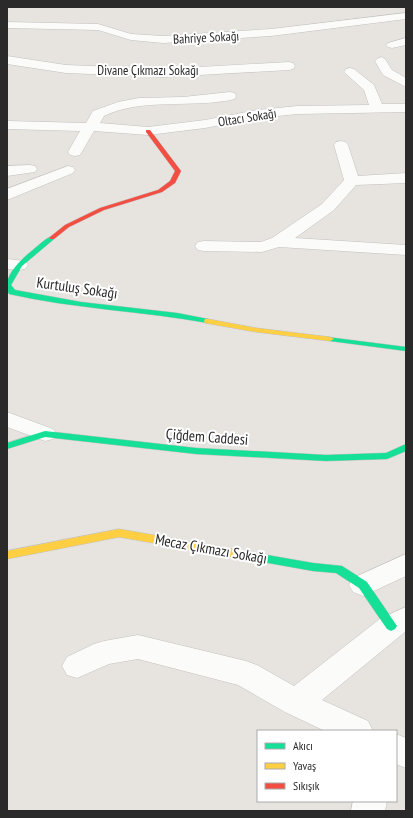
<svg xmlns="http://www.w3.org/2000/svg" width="413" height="818" viewBox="0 0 413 818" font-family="'PT Sans Narrow',sans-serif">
<rect width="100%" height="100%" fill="#e7e4e0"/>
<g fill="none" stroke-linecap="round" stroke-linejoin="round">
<g stroke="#c2c1c1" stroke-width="1">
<path id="street" d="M 406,13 L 406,19 L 271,36 L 163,43 L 131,40 L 98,30 L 7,28 L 7,22 L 98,24 L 131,34 L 163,36 L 271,29 Z
M 406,38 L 406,45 L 392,48 L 388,47 L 386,45 L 388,43 Z
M 7,56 L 66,65 L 164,69 L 289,62 L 293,63 L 295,66 L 293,69 L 289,70 L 164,77 L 66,73 L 7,64 Z
M 381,57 L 385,59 L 392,70 L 406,78 L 406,87 L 383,75 L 375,61 L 377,59 Z
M 350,68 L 354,69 L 374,85 L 382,104 L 406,104 L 406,112 L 298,114 L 257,118 L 205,128 L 148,135 L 94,131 L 80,155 L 75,156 L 70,155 L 68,152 L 80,131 L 7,129 L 7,121 L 86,123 L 93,111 L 118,102 L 139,98 L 183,97 L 230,92 L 235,93 L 236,96 L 235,99 C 192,109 143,97 104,116 L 100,123 L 148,127 L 205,120 L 257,110 L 298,106 L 369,105 L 364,90 L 344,72 L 346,69 Z
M 341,141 L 346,142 L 348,145 L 358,176 L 406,173 L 406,183 L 356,185 L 334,210 L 295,238 L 406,245 L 406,255 L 279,247 L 262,252 L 204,251 L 198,250 L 195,246 L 198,242 L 204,241 L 261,242 L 272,238 L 322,204 L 344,180 L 334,145 L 336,142 Z
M 30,165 L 35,166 L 37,169 L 35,172 L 7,176 L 7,166 Z
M 68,166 L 73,167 L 75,170 L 73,173 L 7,200 L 7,189 Z
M 7,259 L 25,261 L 28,265 L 25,269 L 19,270 L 7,269 Z
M 7,412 L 53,429 L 56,434 L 53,439 L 45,441 L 7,427 Z
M 406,554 L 406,576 L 363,596 L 353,592 L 349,585 L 353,578 Z
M 406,607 L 406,631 L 322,700 L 368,721 L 373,731 L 325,731 L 285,712 L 238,685 L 138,659 L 109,664 L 77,678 L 67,675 L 62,666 L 67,657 L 94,644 L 104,641 L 138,635 L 246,661 L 257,665 L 294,686 L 381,618 Z
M 396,734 L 406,738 L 406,768 L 396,764 Z
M 353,801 L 387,801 L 385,811 L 351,811 Z"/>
</g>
<g stroke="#c2c1c1" stroke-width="1">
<path id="fast" d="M 52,236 L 54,237 L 54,239 L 22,266 L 11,285 L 15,290 L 81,302 L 177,313 L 208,319 L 212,321 L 208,323 C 142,311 75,309 9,294 C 0,277 23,258 34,249 C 40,244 46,238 52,236 Z
M 327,337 L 406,347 L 406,351 L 330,341 L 326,339 Z
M 45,431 L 196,448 L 326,455 L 386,453 L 406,444 L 406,451 L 387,459 L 326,461 L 196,454 L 45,437 L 7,449 L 7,443 Z
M 239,550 L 313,563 L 342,566 L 367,582 L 397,626 L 395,629 L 391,631 L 387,629 L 359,588 L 336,573 L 313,571 L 235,557 L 234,554 L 235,551 Z"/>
</g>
<g stroke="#c2c1c1" stroke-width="1">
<path id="slow" d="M 205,319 L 208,319 L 256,328 L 330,337 L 334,339 L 330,341 L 256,332 L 205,323 L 204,321 Z
M 119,529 L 239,550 L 243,551 L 244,554 L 243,557 L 239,558 L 119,537 L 7,559 L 7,551 Z"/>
</g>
<g stroke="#c2c1c1" stroke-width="1">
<path id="jam" d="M 146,130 L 150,130 L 181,171 L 175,183 L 162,192 L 104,210 L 69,227 L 54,239 L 50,239 L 50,237 L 65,225 L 100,208 L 158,190 L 170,181 L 175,171 L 146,132 Z"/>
</g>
<use href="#street" fill="#fbfbfa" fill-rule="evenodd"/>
<use href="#fast" fill="#16e098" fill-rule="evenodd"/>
<use href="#slow" fill="#ffcf43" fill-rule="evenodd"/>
<use href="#jam" fill="#f24e42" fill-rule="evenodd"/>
</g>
<g text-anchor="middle" stroke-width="4" stroke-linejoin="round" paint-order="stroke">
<g font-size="13" fill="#2a2a2a" stroke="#fff">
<text transform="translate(206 37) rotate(-3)" y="5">Bahriye Sokağı</text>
<text x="148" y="75">Divane Çıkmazı Sokağı</text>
<text transform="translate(247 117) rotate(-9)" y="5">Oltacı Sokağı</text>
</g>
<g font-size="15" fill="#2a2a2a" stroke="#fff">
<text transform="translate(77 288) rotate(8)" y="5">Kurtuluş Sokağı</text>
<text transform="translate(207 437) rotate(4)" y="5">Çiğdem Caddesi</text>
<text transform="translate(211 549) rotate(10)" y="5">Mecaz Çıkmazı Sokağı</text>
</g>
</g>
<rect width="413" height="818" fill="none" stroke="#2a2a2a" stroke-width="16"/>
<rect x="257" y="730" width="140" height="72" fill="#ffffff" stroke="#aaaaaa"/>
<rect x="265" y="743" width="20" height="6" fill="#16e098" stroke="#aaaaaa"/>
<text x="293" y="750" font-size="12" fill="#2a2a2a">Akıcı</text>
<rect x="265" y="763" width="20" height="6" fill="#ffcf43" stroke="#aaaaaa"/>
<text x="293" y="770" font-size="12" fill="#2a2a2a">Yavaş</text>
<rect x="265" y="783" width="20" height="6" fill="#f24e42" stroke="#aaaaaa"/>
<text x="293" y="790" font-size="12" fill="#2a2a2a">Sıkışık</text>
</svg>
